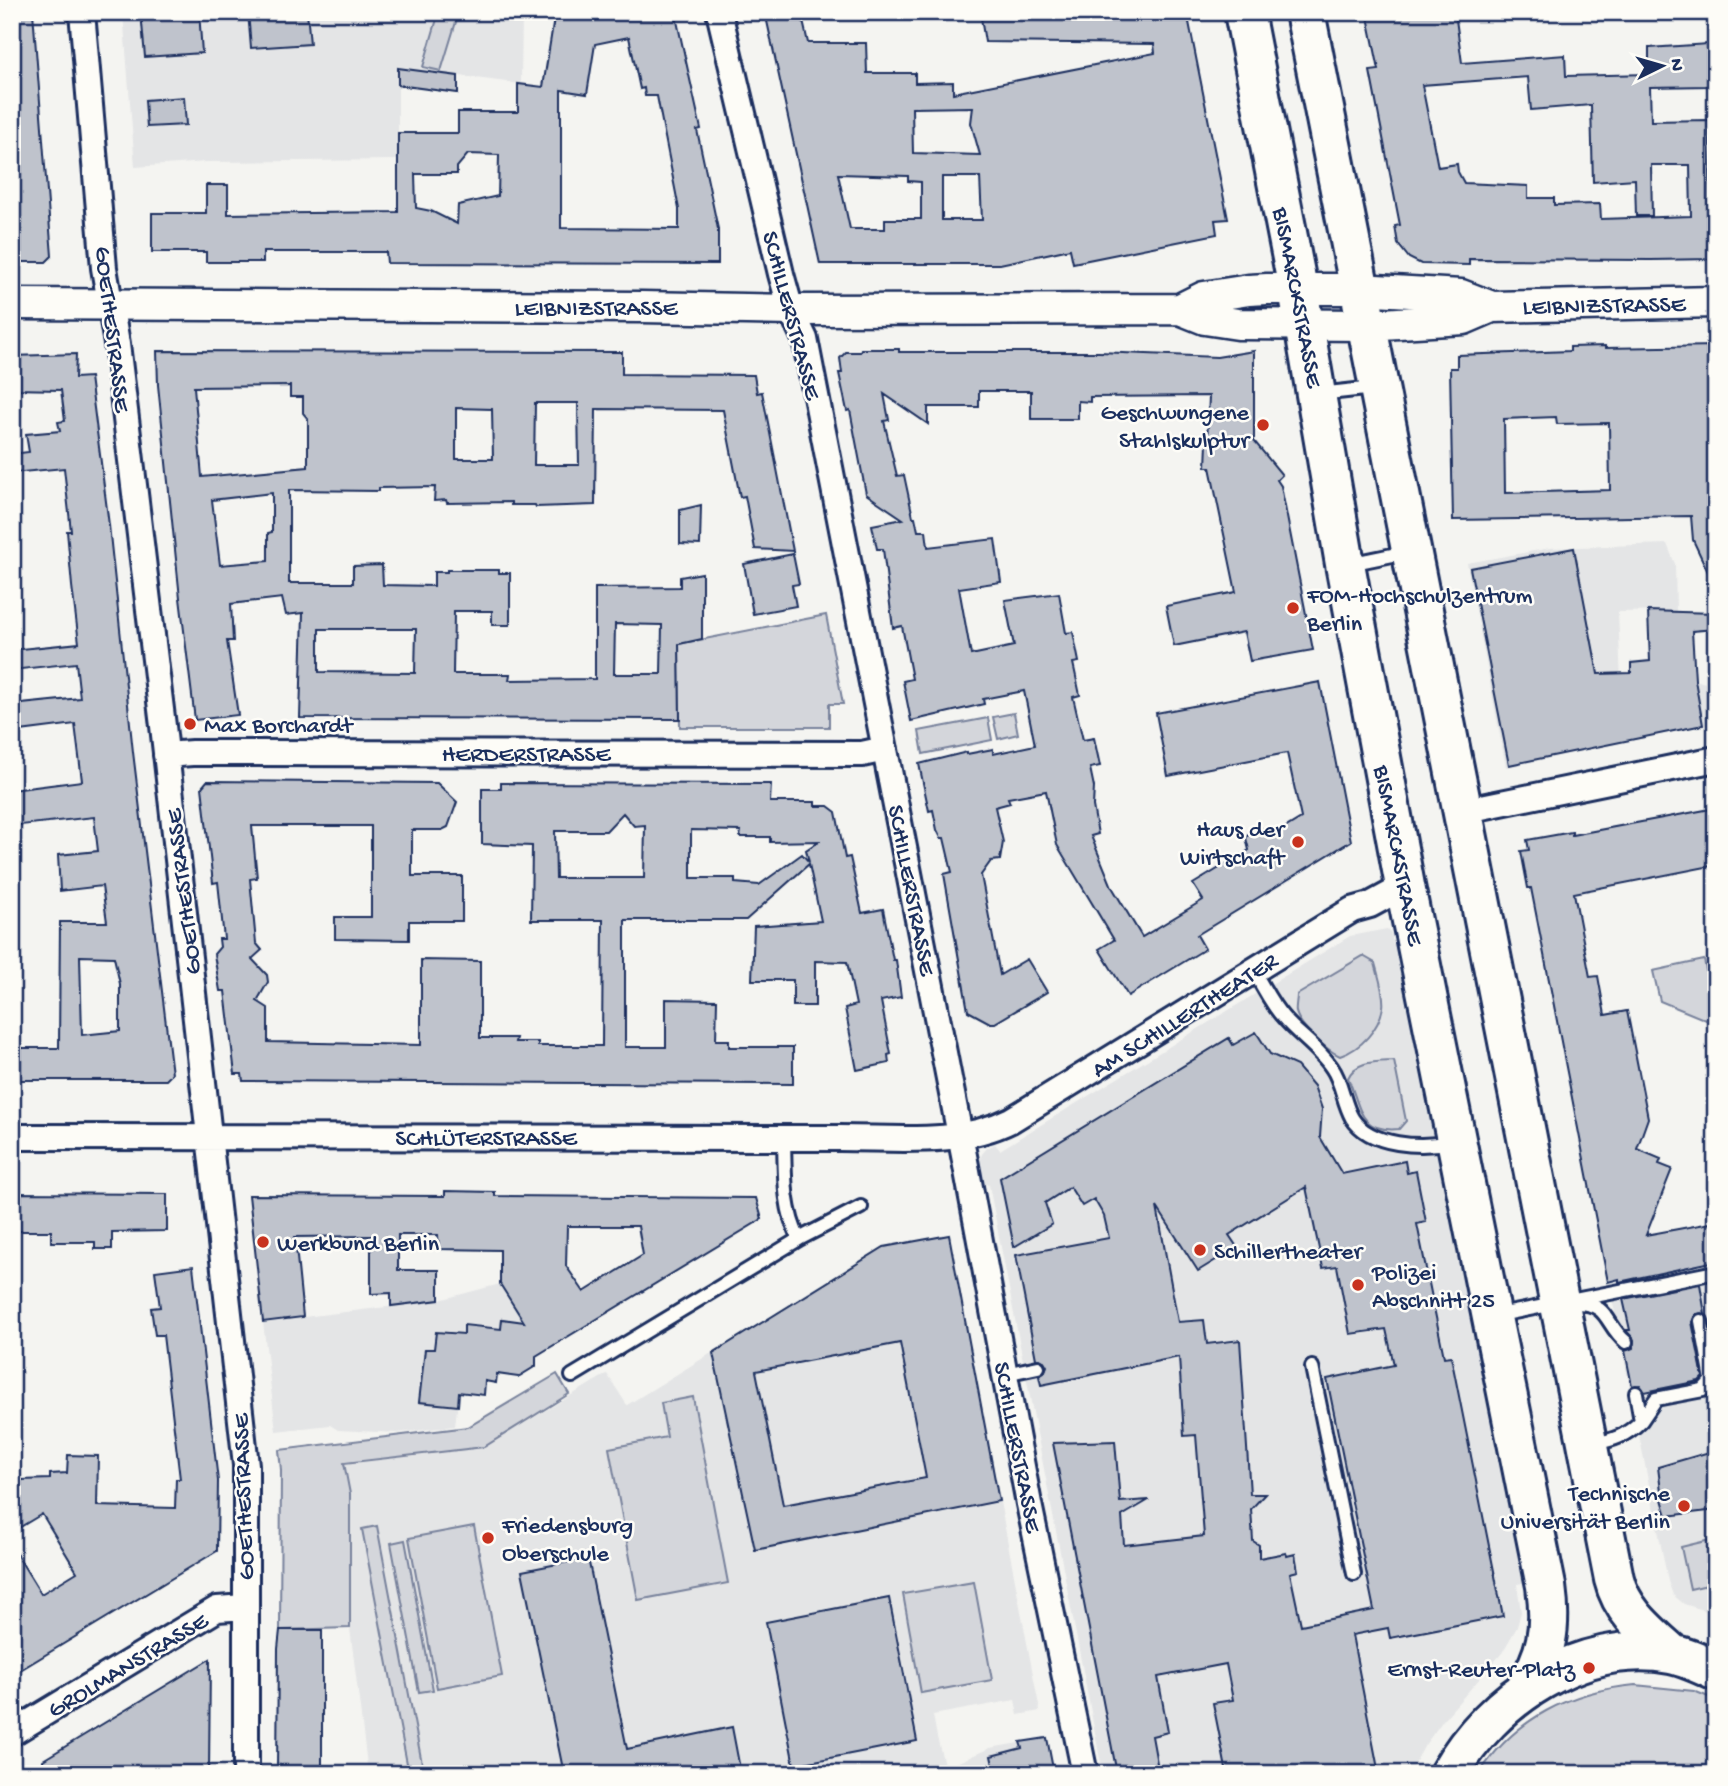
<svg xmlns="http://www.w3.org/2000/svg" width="1728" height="1786" viewBox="0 0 1728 1786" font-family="'Gochi Hand',sans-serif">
<rect width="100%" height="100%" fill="#f4f4f1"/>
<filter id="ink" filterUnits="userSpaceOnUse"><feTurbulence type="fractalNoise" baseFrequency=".0143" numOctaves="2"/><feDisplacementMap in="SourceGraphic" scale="14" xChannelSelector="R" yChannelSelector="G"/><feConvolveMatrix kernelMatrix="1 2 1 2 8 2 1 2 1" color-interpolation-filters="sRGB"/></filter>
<g filter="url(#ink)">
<path fill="#e4e5e6" d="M 123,12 L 522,12 L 521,84 L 398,68 L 398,160 L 207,162 L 135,167 Z
M 1667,544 L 1675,564 L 1676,611 L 1618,612 L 1621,682 L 1695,680 L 1716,686 L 1716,723 L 1506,767 L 1467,563 L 1550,548 Z
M 1387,929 L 1391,933 L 1393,944 L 1401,943 L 1517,1544 L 1523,1583 L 1517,1584 L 1521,1612 L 1517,1627 L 1502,1653 L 1444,1719 L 1425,1745 L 1409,1774 L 1103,1774 L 989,1185 L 982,1183 L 978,1164 L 982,1154 L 987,1148 L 995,1144 L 1000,1150 L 1350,936 Z
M 949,1235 L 1040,1711 L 1018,1715 L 1015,1700 L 933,1715 L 937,1737 L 945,1768 L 990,1748 L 1047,1738 L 1054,1774 L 277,1774 L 368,1773 L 350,1628 L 350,1494 L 344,1464 L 484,1447 L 607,1374 L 627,1405 L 884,1247 Z
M 1716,1277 L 1716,1614 L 1684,1604 L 1673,1595 L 1668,1581 L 1612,1298 Z
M 500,1284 L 543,1352 L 536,1356 L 536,1366 L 499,1374 L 496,1383 L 485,1382 L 484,1395 L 459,1392 L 455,1426 L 398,1433 L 338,1430 L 330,1425 L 276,1431 L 263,1322 L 436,1301 Z"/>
<path fill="#d4d6db" stroke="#78829c" stroke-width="2" d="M 439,12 L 459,12 L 441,71 L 423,67 Z
M 826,615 L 843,704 L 829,704 L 829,727 L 680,727 L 679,644 Z
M 1014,713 L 1018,734 L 998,739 L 993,717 Z
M 988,718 L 992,740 L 923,754 L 919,731 Z
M 1363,956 L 1375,963 C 1378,975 1385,995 1383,1007 C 1379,1029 1361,1049 1340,1056 C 1328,1051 1299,1026 1296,1012 C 1295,1008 1297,1000 1297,995 Z
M 1704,960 L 1707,975 L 1716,973 L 1716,1024 L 1660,1001 L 1653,971 Z
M 1394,1061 L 1406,1121 L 1399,1129 C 1358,1133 1361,1107 1348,1078 C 1356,1060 1377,1062 1394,1061 Z
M 557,1374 L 569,1394 L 484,1447 L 344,1463 L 350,1494 L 350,1628 L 280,1630 L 281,1470 L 279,1450 L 468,1427 Z
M 693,1397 L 728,1583 L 638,1600 L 609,1448 L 667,1437 L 661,1403 Z
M 377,1526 L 424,1774 L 409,1774 L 362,1529 Z
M 474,1526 L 502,1676 L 437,1688 L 409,1538 Z
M 405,1540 L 433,1690 L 419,1692 L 391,1543 Z
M 1710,1540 L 1716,1570 L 1716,1583 L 1690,1589 L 1681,1547 Z
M 974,1582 L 992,1680 L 921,1693 L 903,1594 Z
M 1635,1685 L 1694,1691 L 1716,1700 L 1716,1772 L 1479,1774 C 1515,1718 1571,1691 1635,1685 Z"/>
<path fill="#bfc3cc" stroke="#1b2f5e" stroke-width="2" fill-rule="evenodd" d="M 12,12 L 33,12 L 52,256 L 46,262 L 12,262 Z
M 141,12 L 199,12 L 202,53 L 145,57 Z
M 248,12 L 307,12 L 310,44 L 251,48 Z
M 555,12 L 675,12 L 701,129 L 697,130 L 718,229 L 718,264 L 387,263 L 386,252 L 263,252 L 263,262 L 206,262 L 206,252 L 152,252 L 152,213 L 206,213 L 206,185 L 228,185 L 228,214 L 398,212 L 398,133 L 458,133 L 458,112 L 518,112 L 518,84 L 543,87 ZM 629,37 L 640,89 L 644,88 L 645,96 L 657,96 L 679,209 L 679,229 L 561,228 L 561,90 L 587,94 L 595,44 ZM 468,154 L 499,155 L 498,196 L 458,205 L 457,224 L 431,211 L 416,208 L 415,174 L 457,174 L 457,167 Z
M 765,12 L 801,12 L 808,43 L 866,43 L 867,73 L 915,73 L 915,83 L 953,82 L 953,93 L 1155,53 L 1154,44 L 985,42 L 980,12 L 1187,12 L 1228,219 L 1215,220 L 1217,234 L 1073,263 L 1070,249 L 1000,264 L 820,264 ZM 973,107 L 971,123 L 980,155 L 913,153 L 912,108 ZM 838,174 L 908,176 L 908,181 L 921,182 L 921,219 L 885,219 L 885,229 L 850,229 ZM 942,177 L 980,177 L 982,220 L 942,220 Z
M 1367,12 L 1455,12 L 1462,63 L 1565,55 L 1566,76 L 1649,74 L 1649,77 L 1649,48 L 1708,44 L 1709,86 L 1650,87 L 1651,121 L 1709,120 L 1711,213 L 1716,213 L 1716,256 L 1711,256 L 1712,259 L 1651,260 L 1469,259 L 1469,265 L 1421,264 L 1409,258 L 1398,244 L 1395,226 L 1400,225 L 1370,71 L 1379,70 ZM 1528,77 L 1531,110 L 1591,105 L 1593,182 L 1635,179 L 1636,216 L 1652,216 L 1651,165 L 1690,165 L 1691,216 L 1601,219 L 1600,204 L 1554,205 L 1554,198 L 1528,198 L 1528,186 L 1464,183 L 1458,172 L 1457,164 L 1438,167 L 1422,85 Z
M 398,68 L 458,76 L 458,93 L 398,85 Z
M 184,97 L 186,125 L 147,127 L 145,100 Z
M 1605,346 L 1605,348 L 1716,346 L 1716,589 L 1693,540 L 1691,516 L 1453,520 L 1450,368 L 1457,368 L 1457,355 L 1570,351 L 1570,347 ZM 1556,417 L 1557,424 L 1609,423 L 1610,490 L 1505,493 L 1504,419 Z
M 861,349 L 899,349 L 899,352 L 1099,352 L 1217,357 L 1254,351 L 1254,441 L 1282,475 L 1277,480 L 1281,486 L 1313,650 L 1250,661 L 1244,632 L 1174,646 L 1166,606 L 1236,592 L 1210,467 L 1206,467 L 1209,396 L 1090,397 L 1090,402 L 1078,401 L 1078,419 L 1031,419 L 1031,391 L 979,391 L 979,407 L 928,407 L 928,424 L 884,394 L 889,420 L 884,421 L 897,476 L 904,475 L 913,517 L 915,517 L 918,531 L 926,531 L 928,547 L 995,539 L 1001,582 L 959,588 L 971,655 L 1014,646 L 1005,600 L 1059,593 L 1066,633 L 1073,632 L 1079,662 L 1073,663 L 1080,695 L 1073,697 L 1083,740 L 1094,738 L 1100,766 L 1090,768 L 1094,787 L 1093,806 L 1098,834 L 1091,836 L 1112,887 L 1142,937 L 1203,900 L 1193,884 L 1249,850 L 1246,838 L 1252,829 L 1261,828 L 1273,835 L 1301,818 L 1287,753 L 1168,776 L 1156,713 L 1320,682 L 1351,841 L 1197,935 L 1205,949 L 1128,996 L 1099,949 L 1114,940 L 1057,845 L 1046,791 L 1008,798 L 1010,803 L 995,807 L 1003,842 L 1000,860 L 991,861 L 981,875 L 1000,975 L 1027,959 L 1047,992 L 995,1023 L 990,1023 L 968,1011 L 944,874 L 952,872 L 944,838 L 941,838 L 937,830 L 933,810 L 929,811 L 919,764 L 967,752 L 967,754 L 993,749 L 993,754 L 1035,745 L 1024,691 L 983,699 L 984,704 L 911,721 L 903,681 L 912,679 L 902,626 L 893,628 L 883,549 L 877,549 L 872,525 L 903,519 L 866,494 L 850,410 L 847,411 L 839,373 L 842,373 L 840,358 L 846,352 L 860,352 Z
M 157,351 L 622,352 L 622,374 L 754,375 L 757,393 L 762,392 L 793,551 L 755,549 L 745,496 L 740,497 L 723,410 L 596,409 L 595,505 L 536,507 L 535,505 L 511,505 L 511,502 L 447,503 L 446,500 L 434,501 L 435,487 L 379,488 L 379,491 L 289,490 L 289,583 L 353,583 L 353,566 L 382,565 L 383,585 L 434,586 L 434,572 L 447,572 L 447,570 L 499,570 L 499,573 L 510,573 L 510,625 L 492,625 L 492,611 L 454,611 L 453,674 L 510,674 L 509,680 L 595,679 L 595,588 L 680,587 L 680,577 L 702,573 L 702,639 L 679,644 L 680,719 L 300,718 L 303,613 L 286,615 L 282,598 L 231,604 L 233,641 L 227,641 L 238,715 L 195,720 L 180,598 L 158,385 ZM 290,386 L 290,397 L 303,397 L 303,413 L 308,419 L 308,467 L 202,477 L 194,387 ZM 535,403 L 578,403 L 579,465 L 534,465 ZM 456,408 L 492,409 L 493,459 L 456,459 ZM 272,493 L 272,532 L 268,533 L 268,561 L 220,565 L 212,500 ZM 615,624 L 662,625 L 661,674 L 614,674 ZM 319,629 L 416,629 L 415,673 L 319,672 Z
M 76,354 L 75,378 L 90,377 L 109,525 L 133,752 L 172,1074 L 166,1080 L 12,1080 L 12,1048 L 59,1048 L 60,922 L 107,922 L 102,886 L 60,891 L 58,855 L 98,851 L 94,817 L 12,826 L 12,790 L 82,781 L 75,724 L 12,732 L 12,705 L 80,698 L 76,663 L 12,670 L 12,650 L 79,643 L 72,586 L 67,531 L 71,531 L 64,468 L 12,473 L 12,454 L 29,452 L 26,434 L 60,431 L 58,422 L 65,421 L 61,390 L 12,389 L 12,356 ZM 80,956 L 114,957 L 120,984 L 120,1031 L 82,1035 Z
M 701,505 L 700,545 L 680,544 L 680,510 Z
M 1574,548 L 1598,674 L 1631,673 L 1631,663 L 1650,661 L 1648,611 L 1714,613 L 1715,629 L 1692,631 L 1695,680 L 1703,725 L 1509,765 L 1470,568 Z
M 793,554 L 799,584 L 792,585 L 796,606 L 753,614 L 744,564 Z
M 207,781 L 437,783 L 457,802 L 448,827 L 442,830 L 412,830 L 412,876 L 462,876 L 462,921 L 409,921 L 409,940 L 335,939 L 335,917 L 371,917 L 371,826 L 252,826 L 257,878 L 250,879 L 256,943 L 262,950 L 252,959 L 267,975 L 268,982 L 257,1001 L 268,1008 L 268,1042 L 421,1045 L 421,960 L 480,961 L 480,1038 L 516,1038 L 515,1042 L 538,1042 L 538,1046 L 602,1046 L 603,920 L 531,920 L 532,846 L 482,844 L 482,789 L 501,789 L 501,783 L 771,784 L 770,802 L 815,802 L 815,806 L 828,806 L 836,812 L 845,858 L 850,857 L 862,913 L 883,909 L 893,960 L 896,960 L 901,997 L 881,1001 L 891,1054 L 888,1055 L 889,1063 L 857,1070 L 845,1008 L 856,1005 L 847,962 L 815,961 L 815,1006 L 793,1006 L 793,980 L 752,980 L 754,926 L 821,921 L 809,864 L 746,920 L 625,920 L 625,1047 L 666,1047 L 666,999 L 717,1000 L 716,1040 L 729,1040 L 729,1047 L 793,1047 L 793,1084 L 243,1081 L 242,1074 L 235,1074 L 225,991 L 220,991 L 214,954 L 220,947 L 219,939 L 224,939 L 218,882 L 213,883 L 202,787 ZM 623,813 L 634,826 L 645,825 L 644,878 L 556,878 L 555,831 L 606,831 ZM 691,830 L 741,831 L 740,837 L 770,837 L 770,842 L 819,841 L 806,850 L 809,862 L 802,854 L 759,885 L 735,883 L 735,878 L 691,878 Z
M 1716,808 L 1716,859 L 1710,860 L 1711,866 L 1574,893 L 1590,977 L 1598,976 L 1605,1015 L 1627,1011 L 1648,1118 L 1637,1149 L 1661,1159 L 1659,1164 L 1672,1169 L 1646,1235 L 1716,1222 L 1716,1261 L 1619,1282 L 1619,1279 L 1608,1282 L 1531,888 L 1528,888 L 1521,851 L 1529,850 L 1527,840 L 1572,832 L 1572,835 Z
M 1256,1032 L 1270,1054 L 1297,1066 L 1314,1086 L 1322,1109 L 1320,1137 L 1342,1174 L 1405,1161 L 1407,1173 L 1416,1171 L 1426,1222 L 1417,1224 L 1444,1357 L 1451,1356 L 1503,1616 L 1390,1638 L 1388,1628 L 1352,1635 L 1379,1774 L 1227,1774 L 1213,1703 L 1233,1700 L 1226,1664 L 1158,1677 L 1168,1732 L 1152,1736 L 1159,1774 L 1117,1774 L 1053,1443 L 1115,1441 L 1120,1502 L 1149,1500 L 1122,1516 L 1124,1545 L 1204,1536 L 1196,1435 L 1184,1436 L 1179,1357 L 1041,1385 L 1039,1376 L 1044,1373 L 1047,1366 L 1044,1361 L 1036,1359 L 1016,1255 L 1109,1238 L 1104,1216 L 1094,1199 L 1082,1206 L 1070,1187 L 1045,1203 L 1052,1224 L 1014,1247 L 1000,1178 L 1229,1038 L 1233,1045 ZM 1306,1187 L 1323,1268 L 1337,1266 L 1350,1334 L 1386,1329 L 1394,1365 L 1327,1379 L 1374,1610 L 1301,1625 L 1290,1573 L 1298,1571 L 1295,1554 L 1287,1556 L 1286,1553 L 1259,1558 L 1259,1545 L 1253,1541 L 1251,1509 L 1265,1494 L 1250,1494 L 1240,1340 L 1207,1344 L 1204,1320 L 1178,1322 L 1157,1207 L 1198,1271 L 1237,1247 L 1229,1235 Z
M 445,1191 L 495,1192 L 495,1196 L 756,1198 L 762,1219 L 536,1356 L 536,1366 L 518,1377 L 497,1374 L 496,1383 L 485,1381 L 484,1395 L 459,1392 L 458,1406 L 419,1402 L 425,1349 L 434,1349 L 436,1332 L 464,1334 L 464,1325 L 501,1329 L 502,1319 L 524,1322 L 500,1284 L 500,1250 L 439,1249 L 438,1235 L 398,1235 L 398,1270 L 439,1270 L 439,1300 L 391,1306 L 391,1293 L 371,1294 L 371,1236 L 295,1237 L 303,1317 L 263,1322 L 249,1195 L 445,1196 ZM 567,1226 L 638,1226 L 643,1255 L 584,1292 L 566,1266 Z
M 12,1193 L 167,1194 L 167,1231 L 112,1232 L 112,1249 L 95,1249 L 95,1242 L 51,1242 L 51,1231 L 12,1231 Z
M 949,1235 L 999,1501 L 755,1550 L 713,1353 L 884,1247 ZM 900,1343 L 926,1478 L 783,1505 L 756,1371 Z
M 193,1266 L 218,1481 L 217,1551 L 12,1675 L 12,1547 L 41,1594 L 77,1572 L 42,1514 L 12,1532 L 12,1485 L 21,1480 L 50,1479 L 50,1474 L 67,1473 L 68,1455 L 98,1456 L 97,1506 L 175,1508 L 176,1479 L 180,1479 L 163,1335 L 155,1335 L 151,1308 L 160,1307 L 155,1271 Z
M 1700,1284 L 1705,1314 L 1696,1314 L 1692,1322 L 1703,1377 L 1699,1381 L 1645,1392 L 1640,1385 L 1632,1386 L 1625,1351 L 1633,1348 L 1634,1340 L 1626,1330 L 1630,1330 L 1623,1299 Z
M 1716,1450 L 1716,1510 L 1667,1516 L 1662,1499 L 1658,1467 Z
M 588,1558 L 627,1749 L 732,1727 L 741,1774 L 564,1774 L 522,1571 Z
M 889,1598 L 917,1741 L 794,1765 L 766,1622 Z
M 280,1630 L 322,1630 L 322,1774 L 277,1774 L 278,1649 Z
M 210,1659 L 209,1774 L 160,1774 L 160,1772 L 43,1774 L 43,1760 Z
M 1047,1738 L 1054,1774 L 995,1774 L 991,1756 L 1022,1748 L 1020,1742 Z"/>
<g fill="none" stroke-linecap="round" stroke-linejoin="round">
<g stroke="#1b2f5e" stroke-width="18">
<path id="service" d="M 1319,394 L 1374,388
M 1349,564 L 1407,552
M 1254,972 C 1263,986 1271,1004 1283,1017 C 1298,1035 1319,1048 1332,1068 C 1342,1082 1343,1102 1352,1118 C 1370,1147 1422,1148 1452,1142
M 784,1138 C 785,1173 783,1207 799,1239 L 861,1207
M 1578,1303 C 1610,1304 1605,1325 1626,1342
M 1494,1316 L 1716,1272
M 1312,1367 L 1354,1574
M 1005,1374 L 1038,1367
M 572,1376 L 799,1239
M 1641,1421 L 1656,1399 L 1703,1390 L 1712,1380 L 1701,1321
M 1593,1444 C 1614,1440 1626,1436 1641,1421 L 1636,1393"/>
</g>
<g stroke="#1b2f5e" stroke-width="30">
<path id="minor" d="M 82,12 L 104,268 L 117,344 L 163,726 L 246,1465 L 246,1774
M 719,12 L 781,274 L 791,310 L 805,339 L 967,1171 L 1029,1504 L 1085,1774
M 166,755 L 192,753 L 862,754 L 885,749
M 1462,811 L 1716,759
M 12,1137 L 840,1138 C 897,1138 959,1146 1011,1120 L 1352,910 L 1370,905 L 1405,886
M 12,1733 L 217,1609 L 245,1607"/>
</g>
<g stroke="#1b2f5e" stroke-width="35">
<path id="tertiary" d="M 12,304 L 642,307 L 791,310 L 1180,309 L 1205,319 L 1238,324 L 1366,325 L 1464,319 L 1492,307
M 1180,309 L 1204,297 L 1249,290 L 1267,289 L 1359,289 L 1461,295 L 1492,307 L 1716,302"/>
</g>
<g stroke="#1b2f5e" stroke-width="44">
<path id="primary" d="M 1244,12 L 1298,289 L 1345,564 L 1405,886 L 1546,1586 C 1552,1629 1547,1654 1524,1691
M 1305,12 L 1614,1579 C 1622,1612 1648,1632 1672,1654
M 1449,1774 C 1491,1699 1581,1638 1671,1654 C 1686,1657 1701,1664 1716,1671"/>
</g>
<use href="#service" stroke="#fdfcf7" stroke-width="12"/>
<use href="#minor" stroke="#fdfcf7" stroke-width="24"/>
<use href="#tertiary" stroke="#fdfcf7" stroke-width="30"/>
<use href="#primary" stroke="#fdfcf7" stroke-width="38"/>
</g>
</g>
<g fill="#c8321e" stroke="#fdfcf7" stroke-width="2.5">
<circle cx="1263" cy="425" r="7"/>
<circle cx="1293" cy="608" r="7"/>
<circle cx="190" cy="724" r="7"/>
<circle cx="1298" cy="842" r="7"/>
<circle cx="263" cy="1242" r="7"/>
<circle cx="1200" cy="1250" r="7"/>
<circle cx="1358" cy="1285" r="7"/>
<circle cx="1684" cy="1506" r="7"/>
<circle cx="488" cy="1538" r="7"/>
<circle cx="1589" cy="1668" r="7"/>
</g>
<g text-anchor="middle" stroke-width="5" stroke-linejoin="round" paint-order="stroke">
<g font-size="24" fill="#1b2f5e" stroke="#fdfcf7">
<text transform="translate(1299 297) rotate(79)" y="8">BISMARCKSTRASSE</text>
<text transform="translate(1604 304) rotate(-1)" y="8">LEIBNIZSTRASSE</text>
<text x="596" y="315">LEIBNIZSTRASSE</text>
<text transform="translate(793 315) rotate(75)" y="8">SCHILLERSTRASSE</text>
<text transform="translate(114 329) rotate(83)" y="8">GOETHESTRASSE</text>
<text x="526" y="761">HERDERSTRASSE</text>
<text transform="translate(1400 855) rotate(79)" y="8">BISMARCKSTRASSE</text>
<text transform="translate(913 890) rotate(79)" y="8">SCHILLERSTRASSE</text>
<text transform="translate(182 892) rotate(-97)" y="8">GOETHESTRASSE</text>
<text transform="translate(1184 1014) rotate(-32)" y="8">AM SCHILLERTHEATER</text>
<text x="486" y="1145">SCHLÜTERSTRASSE</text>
<text transform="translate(1019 1447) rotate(79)" y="8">SCHILLERSTRASSE</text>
<text transform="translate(242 1497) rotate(-92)" y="8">GOETHESTRASSE</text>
<text transform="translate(127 1664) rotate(-31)" y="8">GROLMANSTRASSE</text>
</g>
<g font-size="24" fill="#1b2f5e" stroke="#fdfcf7" text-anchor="start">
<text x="1249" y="419" text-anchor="end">Geschwungene<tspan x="1249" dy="28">Stahlskulptur</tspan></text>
<text x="1307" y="602">FOM-Hochschulzentrum<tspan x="1307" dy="28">Berlin</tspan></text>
<text x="204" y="732">Max Borchardt</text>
<text x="1284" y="836" text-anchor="end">Haus der<tspan x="1284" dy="28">Wirtschaft</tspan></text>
<text x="277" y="1250">Werkbund Berlin</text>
<text x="1214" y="1258">Schillertheater</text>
<text x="1372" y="1279">Polizei<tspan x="1372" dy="28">Abschnitt 25</tspan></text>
<text x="1670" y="1500" text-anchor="end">Technische<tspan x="1670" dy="28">Universität Berlin</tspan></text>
<text x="502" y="1532">Friedensburg<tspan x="502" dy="28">Oberschule</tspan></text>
<text x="1575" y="1676" text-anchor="end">Ernst-Reuter-Platz</text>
</g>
</g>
<rect width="1728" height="1786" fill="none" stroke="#fdfcf7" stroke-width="42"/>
<rect x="21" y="21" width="1686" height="1744" fill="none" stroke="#1b2f5e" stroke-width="2.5" filter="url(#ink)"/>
<g transform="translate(1662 66) rotate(85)" stroke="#fdfcf7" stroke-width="5" paint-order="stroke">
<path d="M0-5L12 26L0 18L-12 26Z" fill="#1b2f5e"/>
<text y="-10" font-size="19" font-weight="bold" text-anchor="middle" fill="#1b2f5e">N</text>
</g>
</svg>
